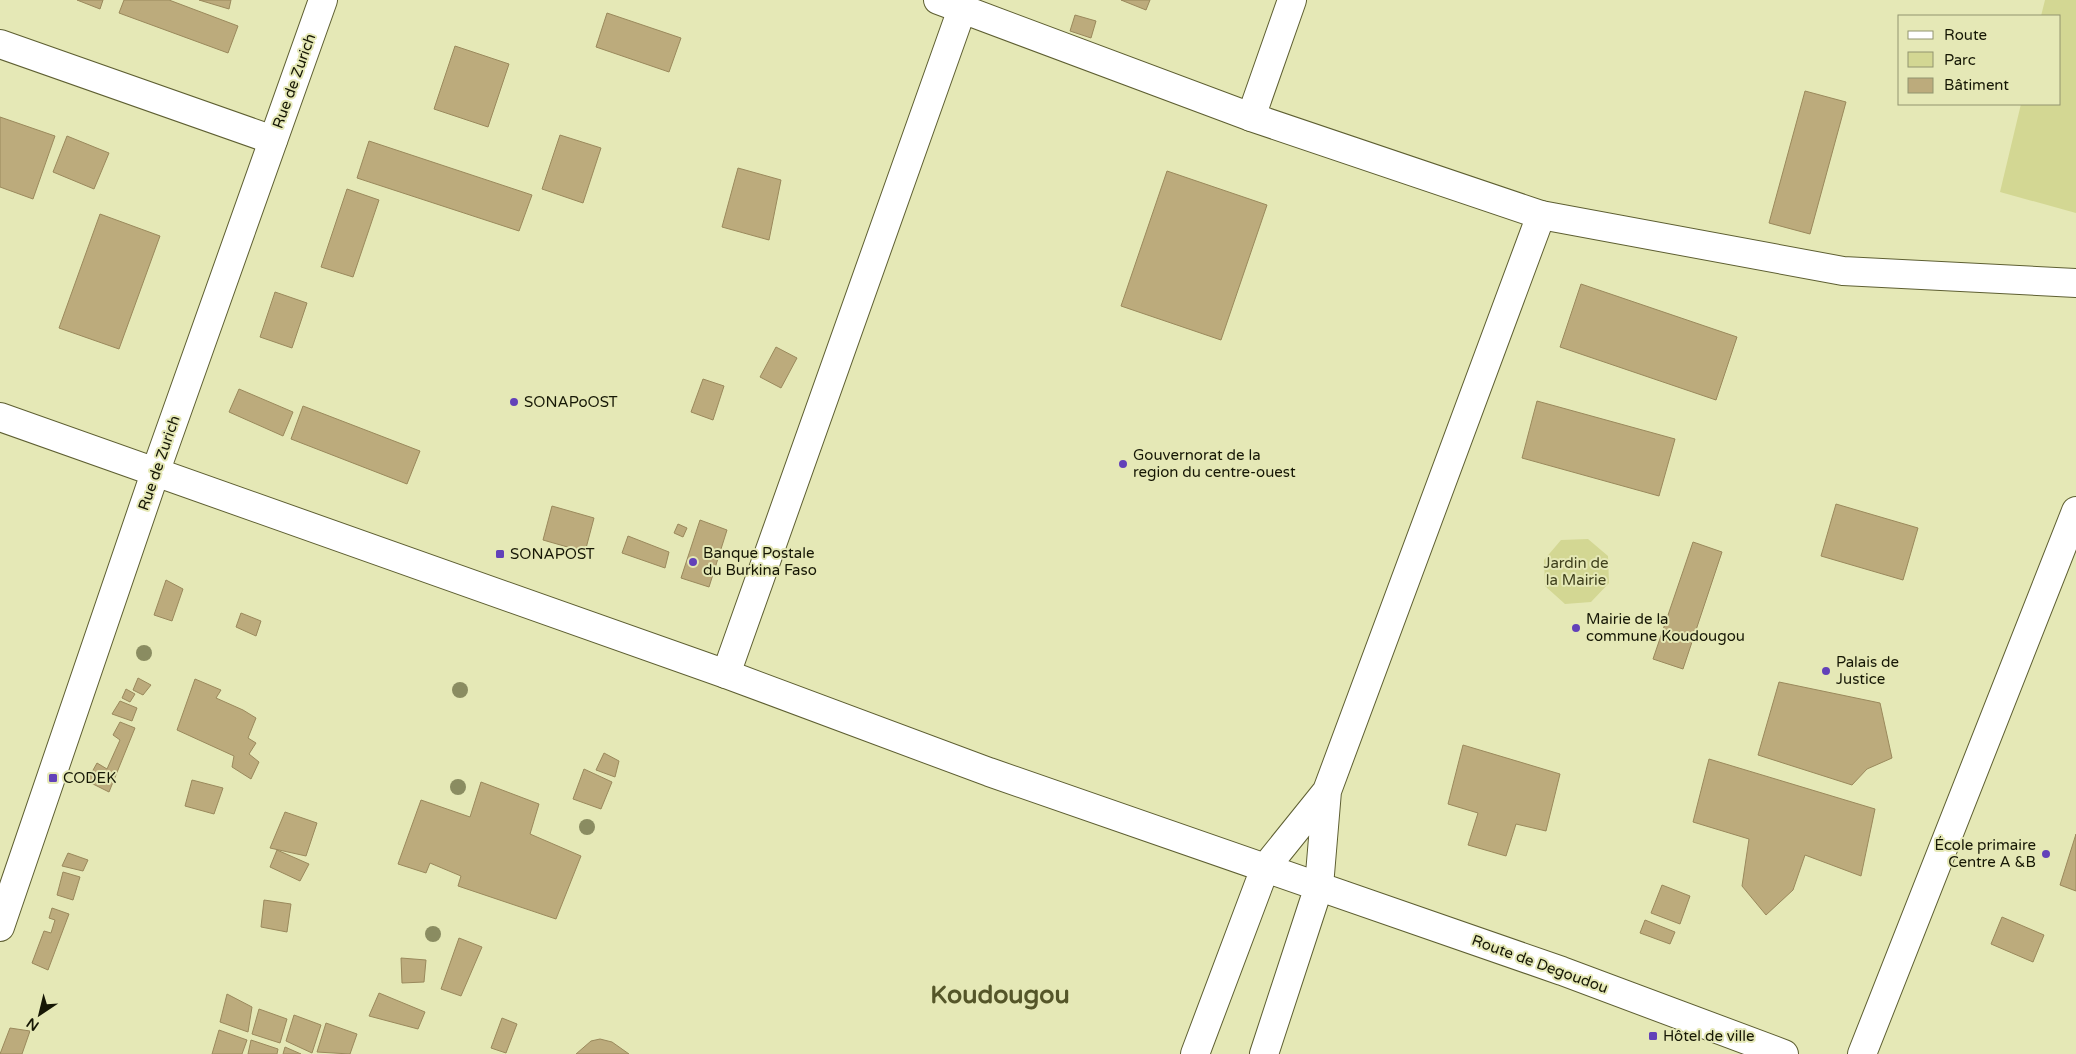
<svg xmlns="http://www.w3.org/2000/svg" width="2076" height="1054" viewBox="0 0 2076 1054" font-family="'Varela Round',sans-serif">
<rect width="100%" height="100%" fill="#e5e8b6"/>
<path fill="#d3d793" d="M 2045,0 L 2076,0 L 2076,213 L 2000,192 L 2021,104 L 2060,104 L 2060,16 L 2041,16 Z
M 1588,539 L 1608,556 L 1609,583 L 1591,602 L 1565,604 L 1545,586 L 1544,560 L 1561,540 Z"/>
<path fill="#bcab7c" stroke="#9a895c" d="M 77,0 L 103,0 L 100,9 Z
M 124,0 L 169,0 L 238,26 L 228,53 L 119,13 Z
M 199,0 L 231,0 L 229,9 Z
M 1121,0 L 1150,0 L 1146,10 Z
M 607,13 L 681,38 L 669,72 L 596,47 Z
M 1075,15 L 1096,21 L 1091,38 L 1070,31 Z
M 455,46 L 509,64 L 488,127 L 434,109 Z
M 1805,91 L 1846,102 L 1810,234 L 1769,223 Z
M 0,117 L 55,136 L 33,199 L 0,187 Z
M 560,135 L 601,148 L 583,203 L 542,189 Z
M 67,136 L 109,153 L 94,189 L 53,172 Z
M 369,141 L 532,195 L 519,231 L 357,178 Z
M 738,168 L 781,180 L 769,240 L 722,227 Z
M 1167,171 L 1267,205 L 1221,340 L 1121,306 Z
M 347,189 L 379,200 L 353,277 L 321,267 Z
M 100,214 L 160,236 L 119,349 L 59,328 Z
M 1581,284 L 1737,337 L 1716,400 L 1560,347 Z
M 275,292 L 307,303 L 292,348 L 260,337 Z
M 776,347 L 797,358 L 781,388 L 760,377 Z
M 703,379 L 724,386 L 713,420 L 691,412 Z
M 239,389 L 293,412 L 283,436 L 229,412 Z
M 1537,401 L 1675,439 L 1659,496 L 1522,458 Z
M 303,406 L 420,451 L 407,484 L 291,439 Z
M 1836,504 L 1918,528 L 1903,580 L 1821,556 Z
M 552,506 L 594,518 L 585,552 L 543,540 Z
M 700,520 L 727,530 L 709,587 L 681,578 Z
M 678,524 L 687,528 L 683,537 L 674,533 Z
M 628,536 L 669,552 L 665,568 L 622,553 Z
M 1693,542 L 1722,552 L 1683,669 L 1653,659 Z
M 166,580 L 183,589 L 172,621 L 154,615 Z
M 241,613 L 261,621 L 256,636 L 236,627 Z
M 138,678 L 151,685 L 143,695 L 133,690 Z
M 195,679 L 221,690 L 216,698 L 243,710 L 256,718 L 248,738 L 256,743 L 249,754 L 259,762 L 251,779 L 232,767 L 234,756 L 177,730 Z
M 1779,682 L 1880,703 L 1892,758 L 1867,769 L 1852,785 L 1758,755 Z
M 126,689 L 135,694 L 130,702 L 122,698 Z
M 120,701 L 137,708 L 132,721 L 112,714 Z
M 120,722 L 135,728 L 109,792 L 87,781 L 97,763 L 107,769 L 120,740 L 113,735 Z
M 1463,745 L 1560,774 L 1546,831 L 1516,824 L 1506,856 L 1468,845 L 1478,813 L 1448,804 Z
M 604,753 L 619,761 L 615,777 L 596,770 Z
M 1709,759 L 1875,809 L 1861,876 L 1805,855 L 1793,890 L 1766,915 L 1742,886 L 1749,839 L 1693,822 Z
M 584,769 L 612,782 L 601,809 L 573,799 Z
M 192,780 L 223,788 L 214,814 L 185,806 Z
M 481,782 L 539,804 L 530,834 L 581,856 L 556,919 L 458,886 L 461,876 L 430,863 L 426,873 L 398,864 L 421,800 L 470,817 Z
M 285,812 L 317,823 L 306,856 L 270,848 Z
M 2076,834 L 2076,891 L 2060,885 Z
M 277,850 L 309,864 L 300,881 L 270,867 Z
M 68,853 L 88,860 L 83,871 L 62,866 Z
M 63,872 L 80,877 L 73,900 L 57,895 Z
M 1662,885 L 1690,896 L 1680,924 L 1651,913 Z
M 264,900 L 291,904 L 287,932 L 261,927 Z
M 52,908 L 69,914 L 48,970 L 32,963 L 44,931 L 51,933 L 55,920 L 49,918 Z
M 2002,917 L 2044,935 L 2033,962 L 1991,944 Z
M 1645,920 L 1675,932 L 1670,944 L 1640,933 Z
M 459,938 L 482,947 L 461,996 L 441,989 Z
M 401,958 L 426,960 L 424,982 L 402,983 Z
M 379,993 L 425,1012 L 418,1029 L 369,1016 Z
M 227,994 L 252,1007 L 248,1032 L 220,1022 Z
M 259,1009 L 287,1019 L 280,1043 L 252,1034 Z
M 294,1015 L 321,1025 L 312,1053 L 286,1041 Z
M 502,1018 L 517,1024 L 506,1053 L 491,1048 Z
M 326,1023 L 357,1034 L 350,1054 L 317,1052 Z
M 10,1028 L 30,1031 L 22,1054 L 0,1054 Z
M 219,1030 L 247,1040 L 242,1054 L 212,1054 Z
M 600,1039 L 612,1042 L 629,1054 L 576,1054 L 591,1041 Z
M 251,1040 L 278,1049 L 277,1054 L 248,1054 Z
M 285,1047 L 301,1054 L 283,1054 Z"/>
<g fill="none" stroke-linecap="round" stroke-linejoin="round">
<g stroke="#5e5f32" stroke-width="30">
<path id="minor" d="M 938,0 L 1251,117
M 0,44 L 273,140
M 1541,215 L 1843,271 L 2076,283
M 726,674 L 962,9
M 0,927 L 155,473
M 1862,1054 L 2076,511"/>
</g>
<g stroke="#5e5f32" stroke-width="30">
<path id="major" d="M 0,417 L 726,674 L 989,772 L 1562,971 L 1784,1054
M 155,473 L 323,0
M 1195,1054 L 1265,868 L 1327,791
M 1264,1054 L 1319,886 L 1327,791 L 1541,215 L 1251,117 L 1292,0"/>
</g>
<use href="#minor" stroke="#fff" stroke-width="28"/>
<use href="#major" stroke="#fff" stroke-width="28"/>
</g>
<g fill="#8a8c61">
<circle cx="144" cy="653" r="8"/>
<circle cx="460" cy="690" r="8"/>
<circle cx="458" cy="787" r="8"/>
<circle cx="587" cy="827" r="8"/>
<circle cx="433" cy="934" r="8"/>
</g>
<g fill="#6241b9" stroke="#e5e8b6" stroke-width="2">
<circle cx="514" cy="402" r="5"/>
<circle cx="1123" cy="464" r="5"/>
<rect x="495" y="549" width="10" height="10" rx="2.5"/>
<circle cx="693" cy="562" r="5"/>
<circle cx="1576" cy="628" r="5"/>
<circle cx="1826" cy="671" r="5"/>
<rect x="48" y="773" width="10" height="10" rx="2.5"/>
<circle cx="2046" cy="854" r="5"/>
<rect x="1648" y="1031" width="10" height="10" rx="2.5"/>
</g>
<g text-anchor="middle" stroke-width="4" stroke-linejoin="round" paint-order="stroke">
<g font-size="15" fill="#161705" stroke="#e5e8b6">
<text transform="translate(294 81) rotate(-70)" y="5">Rue de Zurich</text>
<text transform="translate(159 463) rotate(-71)" y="5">Rue de Zurich</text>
<text transform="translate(1540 964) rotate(20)" y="5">Route de Degoudou</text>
</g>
<g font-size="15" fill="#161705" stroke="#e5e8b6" text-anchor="start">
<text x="524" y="407">SONAPoOST</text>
<text x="1133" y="460">Gouvernorat de la<tspan x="1133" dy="17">region du centre-ouest</tspan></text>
<text x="703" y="558">Banque Postale<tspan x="703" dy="17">du Burkina Faso</tspan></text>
<text x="510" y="559">SONAPOST</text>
<text x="1586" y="624">Mairie de la<tspan x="1586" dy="17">commune Koudougou</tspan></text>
<text x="1836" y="667">Palais de<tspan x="1836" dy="17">Justice</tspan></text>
<text x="63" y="783">CODEK</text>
<text x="2036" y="850" text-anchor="end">École primaire<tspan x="2036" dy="17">Centre A &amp;B</tspan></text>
<text x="1663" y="1041">Hôtel de ville</text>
</g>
<g font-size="15" fill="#3f401c" stroke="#e5e8b6">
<text x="1576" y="568">Jardin de<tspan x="1576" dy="17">la Mairie</tspan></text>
</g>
<g font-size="25" font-weight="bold" fill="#555629" stroke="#e5e8b6">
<text x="1000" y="1003">Koudougou</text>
</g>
</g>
<rect x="1898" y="15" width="162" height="90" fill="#e5e8b6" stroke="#92946f"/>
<rect x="1908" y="31" width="25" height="8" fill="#ffffff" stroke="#92946f"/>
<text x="1944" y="40" font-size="15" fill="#161705">Route</text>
<rect x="1908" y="52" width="25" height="15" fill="#d3d793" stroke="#92946f"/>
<text x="1944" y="65" font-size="15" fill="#161705">Parc</text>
<rect x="1908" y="78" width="25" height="15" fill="#bcab7c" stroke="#92946f"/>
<text x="1944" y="90" font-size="15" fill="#161705">Bâtiment</text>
<g transform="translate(40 1014) rotate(215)" stroke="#e5e8b6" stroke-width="4" paint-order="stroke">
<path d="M0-4L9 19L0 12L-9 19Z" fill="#161705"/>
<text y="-8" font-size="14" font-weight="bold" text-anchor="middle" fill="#161705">N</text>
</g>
</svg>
